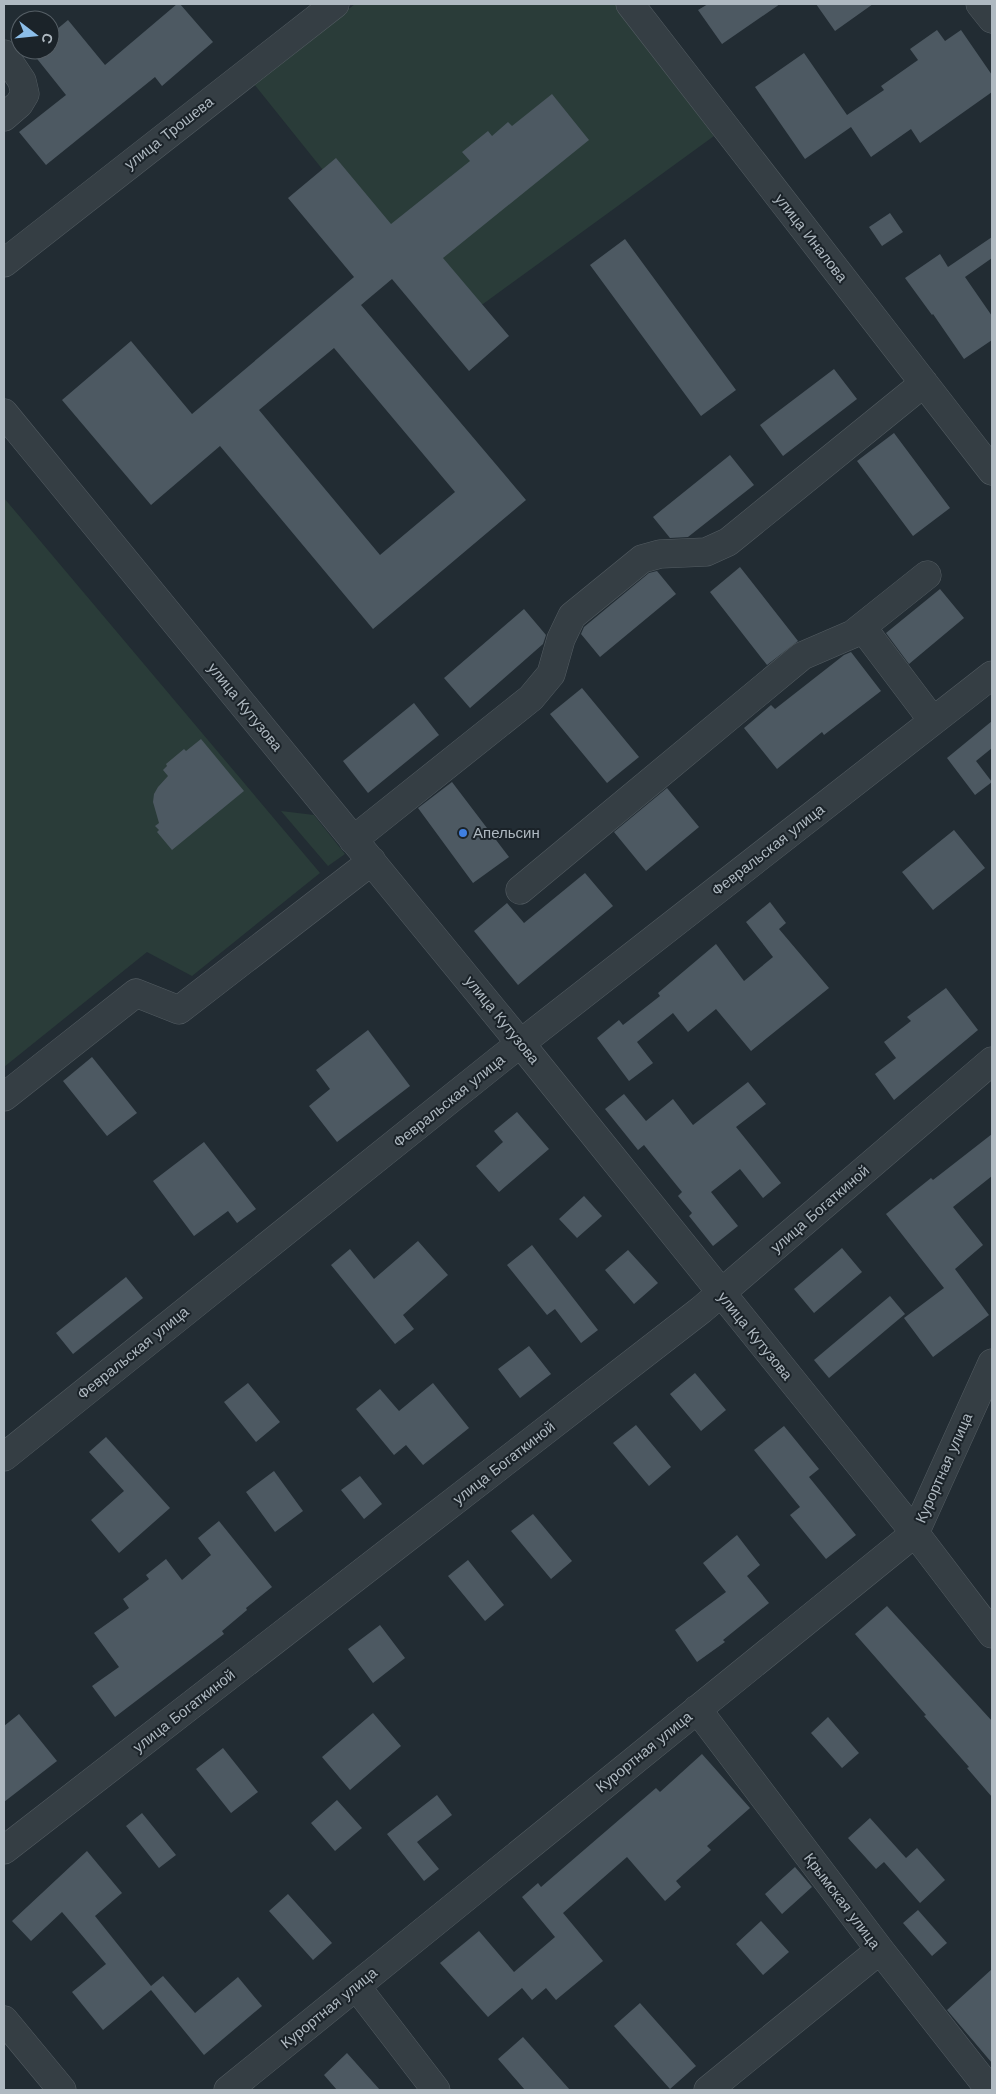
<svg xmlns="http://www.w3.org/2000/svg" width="996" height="2094" viewBox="0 0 996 2094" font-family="'Work Sans',sans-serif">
<rect width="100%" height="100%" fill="#222c33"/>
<path fill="#2a3c39" d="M 355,4 L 616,4 L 714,136 L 483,304 L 428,301 L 254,84 Z
M 4,498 L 320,873 L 192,976 L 147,952 L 4,1067 Z
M 281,811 L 314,815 L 345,854 L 328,866 Z"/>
<path fill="#4d5962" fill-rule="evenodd" d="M 177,4 L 180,4 L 213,42 L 162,86 L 155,77 L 46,165 L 19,132 L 66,95 L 30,50 L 50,50 L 50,35 L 68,20 L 105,65 Z
M 708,4 L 780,4 L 722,44 L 698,10 Z
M 816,4 L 873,4 L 835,31 Z
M 937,30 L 945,41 L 961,30 L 992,75 L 992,92 L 920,143 L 911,129 L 871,157 L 851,127 L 805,159 L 755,87 L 804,53 L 847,115 L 884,90 L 881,86 L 918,60 L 910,49 Z
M 552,94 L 589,140 L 443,258 L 509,336 L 469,371 L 392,279 L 361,305 L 526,500 L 373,629 L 220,446 L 151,505 L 62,400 L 131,341 L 192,414 L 354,277 L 288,198 L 336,158 L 391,224 L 470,161 L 462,152 L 488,131 L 492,136 L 508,122 L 512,126 ZM 334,348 L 455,492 L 380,555 L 259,410 Z
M 890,213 L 903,232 L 882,246 L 869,227 Z
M 992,237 L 992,258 L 965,277 L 992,316 L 992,340 L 964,359 L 933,314 L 932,315 L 905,278 L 940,254 L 948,267 Z
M 625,239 L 736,390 L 701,416 L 590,265 Z
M 834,369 L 857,399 L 783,456 L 760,425 Z
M 894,433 L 950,508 L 913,536 L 857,461 Z
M 730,455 L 754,485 L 688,537 L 670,538 L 653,517 Z
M 740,567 L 798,641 L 767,665 L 710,592 Z
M 657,571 L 676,594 L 600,657 L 581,634 L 584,627 L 649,573 Z
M 940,589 L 964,618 L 909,664 L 886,633 Z
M 524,609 L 546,635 L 543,644 L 470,708 L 444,678 Z
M 851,652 L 881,691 L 824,735 L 822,732 L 777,769 L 744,728 L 771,705 L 775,709 L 844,655 Z
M 582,688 L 639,757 L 607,783 L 550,714 Z
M 414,703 L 439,735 L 368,793 L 343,761 Z
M 992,721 L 992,748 L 976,761 L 992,782 L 975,795 L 947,758 Z
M 201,739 L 244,791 L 172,850 L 157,832 L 159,830 L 155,826 L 159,823 L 153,802 L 154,794 L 158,787 L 168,776 L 163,770 L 167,766 L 166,764 L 184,749 L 186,751 Z
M 452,782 L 509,857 L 473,883 L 418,808 Z
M 667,788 L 699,827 L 646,871 L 614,832 Z
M 954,830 L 985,868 L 933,910 L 902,872 Z
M 585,873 L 613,906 L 518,985 L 474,931 L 507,903 L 524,923 Z
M 770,902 L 786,923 L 779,929 L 829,988 L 751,1051 L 716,1009 L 688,1032 L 673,1013 L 637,1042 L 653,1063 L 629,1081 L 597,1038 L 619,1020 L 623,1025 L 660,996 L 658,993 L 716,944 L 744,981 L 773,957 L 746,922 Z
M 946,988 L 978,1030 L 894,1100 L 875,1074 L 896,1058 L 884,1042 L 911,1021 L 907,1017 Z
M 368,1030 L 410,1086 L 337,1142 L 309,1106 L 330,1089 L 316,1070 Z
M 92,1057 L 137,1113 L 107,1136 L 63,1081 Z
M 748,1082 L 766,1104 L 736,1127 L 781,1183 L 763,1198 L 740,1169 L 711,1192 L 738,1226 L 713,1246 L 689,1216 L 692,1213 L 678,1196 L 682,1192 L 644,1145 L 638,1150 L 605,1109 L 624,1094 L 646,1121 L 673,1099 L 693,1125 Z
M 517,1112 L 549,1149 L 499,1192 L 476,1166 L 503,1142 L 494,1131 Z
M 992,1134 L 992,1176 L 953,1207 L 983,1245 L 955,1269 L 989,1315 L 933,1357 L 904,1318 L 944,1288 L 886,1214 L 931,1178 L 933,1180 Z
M 204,1142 L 256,1209 L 237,1223 L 228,1211 L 194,1236 L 153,1181 Z
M 584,1196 L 602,1216 L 577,1238 L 559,1219 Z
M 418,1241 L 448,1275 L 403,1315 L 414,1329 L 395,1344 L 331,1265 L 350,1249 L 374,1279 Z
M 532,1245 L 598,1330 L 581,1343 L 555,1309 L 547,1315 L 507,1265 Z
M 842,1248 L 862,1272 L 814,1313 L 794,1289 Z
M 628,1250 L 658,1283 L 634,1304 L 605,1270 Z
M 126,1277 L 143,1298 L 73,1354 L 56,1333 Z
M 890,1296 L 905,1314 L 829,1378 L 814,1360 Z
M 529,1346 L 551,1374 L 520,1398 L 498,1369 Z
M 695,1373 L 726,1410 L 701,1431 L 670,1394 Z
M 248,1383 L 280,1422 L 256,1442 L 224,1402 Z
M 433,1383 L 469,1428 L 423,1465 L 406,1445 L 394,1455 L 356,1409 L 380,1389 L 399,1411 Z
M 636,1425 L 671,1467 L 649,1486 L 613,1443 Z
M 784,1426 L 819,1469 L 809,1477 L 856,1535 L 826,1559 L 790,1515 L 800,1507 L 754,1450 Z
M 106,1437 L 170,1508 L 119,1553 L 91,1520 L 124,1491 L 89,1452 Z
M 274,1471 L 303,1511 L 275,1532 L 246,1492 Z
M 360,1476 L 382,1504 L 364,1519 L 341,1490 Z
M 533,1514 L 572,1561 L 551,1579 L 511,1531 Z
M 219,1521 L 272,1587 L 246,1608 L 247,1610 L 222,1631 L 224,1634 L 115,1717 L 92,1686 L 119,1667 L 94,1633 L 129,1608 L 123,1599 L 149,1579 L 146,1575 L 166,1559 L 182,1580 L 211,1555 L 198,1538 Z
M 737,1535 L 760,1565 L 747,1576 L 769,1603 L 723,1640 L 725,1642 L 697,1662 L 675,1630 L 726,1592 L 703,1563 Z
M 468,1560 L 504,1605 L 485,1621 L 448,1576 Z
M 887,1606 L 992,1721 L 992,1797 L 967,1768 L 969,1767 L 924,1716 L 926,1715 L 855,1634 Z
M 380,1625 L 405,1658 L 373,1683 L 348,1649 Z
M 373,1713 L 401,1746 L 350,1790 L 322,1757 Z
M 19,1714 L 57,1761 L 4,1802 L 4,1726 Z
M 828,1717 L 859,1753 L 842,1768 L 811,1733 Z
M 223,1748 L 258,1792 L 231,1813 L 196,1769 Z
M 702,1754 L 750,1808 L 707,1846 L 711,1850 L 676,1881 L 681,1887 L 665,1901 L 627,1857 L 563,1913 L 603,1961 L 556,2000 L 546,1988 L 532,2000 L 522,1988 L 488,2017 L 440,1963 L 479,1931 L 514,1972 L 555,1937 L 522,1897 L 538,1883 L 541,1887 L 656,1788 L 660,1792 Z
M 437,1795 L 452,1815 L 417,1842 L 439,1869 L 424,1881 L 387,1834 Z
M 337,1800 L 362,1828 L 335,1851 L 311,1823 Z
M 142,1813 L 176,1855 L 159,1868 L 126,1826 Z
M 870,1818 L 906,1858 L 917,1848 L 945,1880 L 920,1903 L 884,1862 L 876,1869 L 848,1838 Z
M 87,1851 L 122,1893 L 95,1916 L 151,1986 L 163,1976 L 195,2013 L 238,1977 L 262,2006 L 204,2055 L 151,1990 L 103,2030 L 72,1992 L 106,1964 L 80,1933 L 62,1912 L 31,1941 L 12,1921 Z
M 795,1867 L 812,1887 L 782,1914 L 765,1894 Z
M 288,1894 L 332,1943 L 313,1960 L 269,1911 Z
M 918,1910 L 947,1943 L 932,1956 L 903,1923 Z
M 761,1921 L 789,1952 L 763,1975 L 736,1944 Z
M 992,1969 L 992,2063 L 947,2010 Z
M 640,2003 L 696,2066 L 670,2089 L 614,2026 Z
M 523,2037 L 570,2090 L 525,2090 L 498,2059 Z
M 347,2053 L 380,2090 L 337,2090 L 324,2075 Z"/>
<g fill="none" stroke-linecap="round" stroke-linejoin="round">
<g stroke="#535c62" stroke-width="29">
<path id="minor" d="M 630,4 L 992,471
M 980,4 L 992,19
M 4,54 L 22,81 L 25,94 L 19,104 L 4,117
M 4,263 L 335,4
M 4,413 L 521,1044 L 915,1533 L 992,1634
M 862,627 L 933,721
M 353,840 L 531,698 L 551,674 L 561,639 L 572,616 L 642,559 L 660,554 L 706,552 L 728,542 L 924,383
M 520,890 L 802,656 L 853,634 L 927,575
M 4,1097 L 136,993 L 179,1010 L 372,861
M 4,1457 L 498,1061 L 992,675
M 697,1709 L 880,1950 L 990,2090
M 4,1850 L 701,1310 L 992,1061
M 356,1986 L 436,2090
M 4,2020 L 62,2090
M 228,2090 L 915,1533 L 992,1363
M 708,2090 L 880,1950"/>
</g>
<use href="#minor" stroke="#353e44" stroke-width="28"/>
</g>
<circle fill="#3f7fe0" stroke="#1b2329" stroke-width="2" cx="463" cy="833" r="5"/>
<g text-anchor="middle" stroke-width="4" stroke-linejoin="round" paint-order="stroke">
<g font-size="15" fill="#afb9c1" stroke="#1b2329">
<text transform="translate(169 133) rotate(-38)" y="5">улица Трошева</text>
<text transform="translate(811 238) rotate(52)" y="5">улица Иналова</text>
<text transform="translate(245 707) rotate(51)" y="5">улица Кутузова</text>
<text transform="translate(768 850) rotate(-38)" y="5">Февральская улица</text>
<text transform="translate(502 1020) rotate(51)" y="5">улица Кутузова</text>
<text transform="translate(449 1101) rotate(-39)" y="5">Февральская улица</text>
<text transform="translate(820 1209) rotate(-41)" y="5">улица Богаткиной</text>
<text transform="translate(755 1336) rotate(51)" y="5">улица Кутузова</text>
<text transform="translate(133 1353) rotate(-39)" y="5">Февральская улица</text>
<text transform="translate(504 1463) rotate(-38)" y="5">улица Богаткиной</text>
<text transform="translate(944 1468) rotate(-66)" y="5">Курортная улица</text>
<text transform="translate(184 1711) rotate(-38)" y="5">улица Богаткиной</text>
<text transform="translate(644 1752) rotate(-39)" y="5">Курортная улица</text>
<text transform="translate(842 1901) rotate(53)" y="5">Крымская улица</text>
<text transform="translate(329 2008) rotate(-39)" y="5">Курортная улица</text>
</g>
<g font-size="15" fill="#afb9c1" stroke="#1b2329" text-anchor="start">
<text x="473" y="838">Апельсин</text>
</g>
</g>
<rect width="996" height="2094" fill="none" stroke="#afb9c1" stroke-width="10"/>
<g transform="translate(35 35) rotate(106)"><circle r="24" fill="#1b2329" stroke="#565f66"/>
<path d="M0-4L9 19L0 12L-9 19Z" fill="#8cbee9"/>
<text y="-8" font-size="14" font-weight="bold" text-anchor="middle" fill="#afb9c1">С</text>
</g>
</svg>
